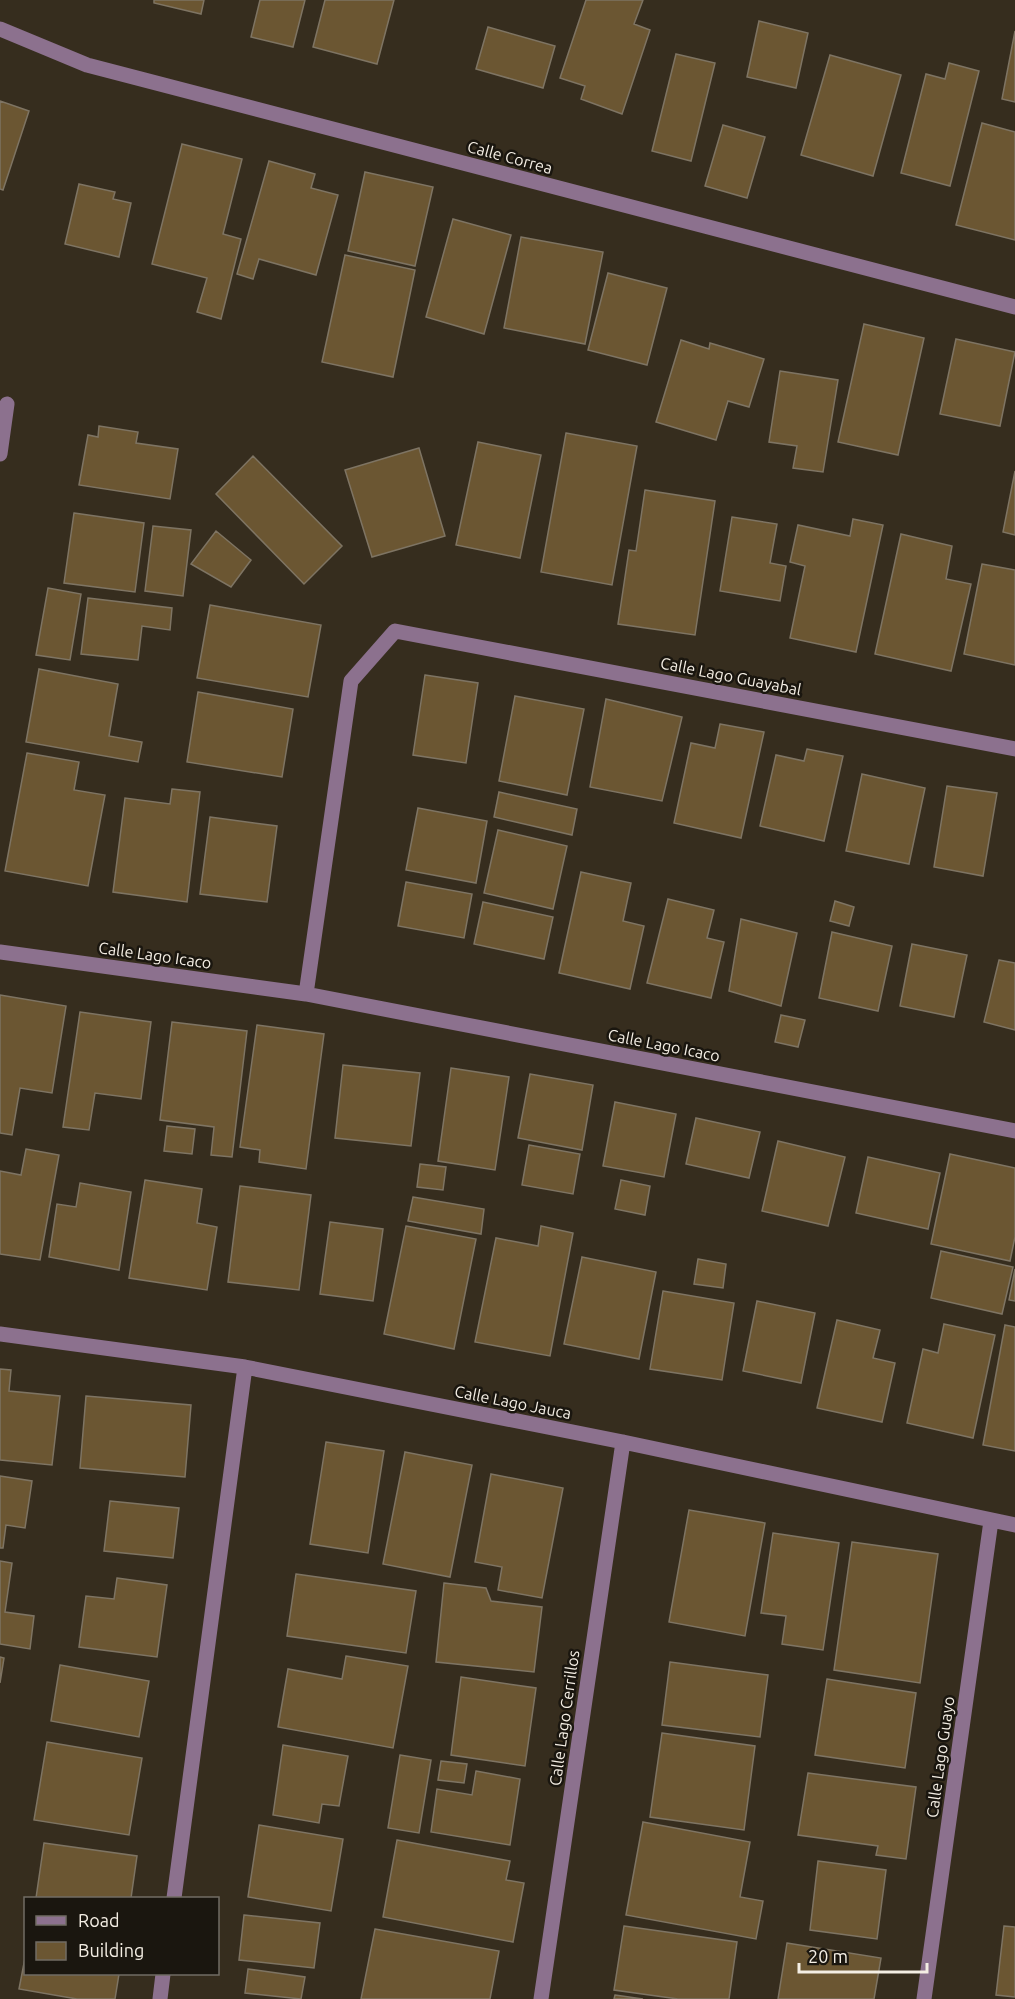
<svg xmlns="http://www.w3.org/2000/svg" width="1015" height="1999" viewBox="0 0 1015 1999" font-family="Ubuntu,sans-serif">
<rect width="100%" height="100%" fill="#362d1e"/>
<path fill="#6b5632" stroke="#7e7463" stroke-width="1.5" d="M 154,0 L 204,0 L 201,14 L 154,3 Z
M 260,0 L 305,0 L 293,47 L 251,37 Z
M 325,0 L 394,0 L 377,64 L 313,47 Z
M 586,0 L 643,0 L 634,24 L 650,30 L 622,114 L 581,99 L 585,86 L 560,78 Z
M 759,21 L 808,33 L 796,88 L 747,77 Z
M 488,27 L 555,46 L 543,88 L 476,69 Z
M 1015,31 L 1015,102 L 1002,99 Z
M 676,54 L 715,63 L 691,161 L 652,151 Z
M 830,55 L 901,75 L 873,176 L 801,155 Z
M 949,63 L 979,71 L 950,186 L 901,173 L 926,74 L 945,79 Z
M 0,101 L 29,111 L 3,190 L 0,189 Z
M 982,123 L 1015,132 L 1015,240 L 956,225 Z
M 723,125 L 765,137 L 747,198 L 705,186 Z
M 182,144 L 242,159 L 223,234 L 241,239 L 221,319 L 197,312 L 207,278 L 152,264 Z
M 269,161 L 315,174 L 311,188 L 338,195 L 316,275 L 259,259 L 253,279 L 237,274 Z
M 365,172 L 433,187 L 415,266 L 348,251 Z
M 79,184 L 115,192 L 113,199 L 131,203 L 119,257 L 65,244 Z
M 453,219 L 511,235 L 484,334 L 426,317 Z
M 521,237 L 603,252 L 585,344 L 504,328 Z
M 345,255 L 415,270 L 393,377 L 322,362 Z
M 608,273 L 667,288 L 647,365 L 588,350 Z
M 864,324 L 924,338 L 898,455 L 838,442 Z
M 956,339 L 1015,352 L 1000,426 L 940,414 Z
M 681,340 L 709,349 L 710,343 L 764,359 L 749,407 L 728,401 L 716,440 L 656,422 Z
M 780,371 L 838,380 L 823,472 L 793,468 L 797,446 L 769,442 Z
M 99,426 L 138,432 L 136,443 L 178,449 L 170,499 L 79,485 L 88,435 L 98,437 Z
M 566,433 L 637,446 L 612,585 L 541,572 Z
M 478,442 L 541,455 L 520,558 L 456,545 Z
M 419,448 L 445,536 L 372,557 L 345,470 Z
M 253,456 L 342,546 L 304,584 L 216,494 Z
M 1015,471 L 1015,535 L 1003,532 Z
M 645,490 L 715,501 L 695,635 L 618,624 L 629,550 L 636,551 Z
M 74,513 L 144,523 L 135,592 L 64,583 Z
M 732,517 L 777,524 L 770,563 L 786,566 L 780,601 L 720,591 Z
M 853,519 L 883,525 L 856,652 L 790,638 L 805,566 L 790,562 L 798,525 L 850,536 Z
M 153,526 L 191,530 L 183,596 L 145,591 Z
M 216,531 L 251,560 L 231,587 L 191,564 Z
M 901,534 L 952,546 L 946,579 L 971,584 L 951,671 L 875,654 Z
M 982,564 L 1015,570 L 1015,665 L 964,654 Z
M 48,588 L 81,594 L 70,660 L 36,655 Z
M 88,598 L 172,608 L 170,630 L 142,626 L 138,660 L 81,654 Z
M 210,605 L 321,625 L 308,697 L 197,678 Z
M 39,669 L 118,684 L 109,736 L 142,742 L 138,762 L 26,742 Z
M 425,675 L 478,683 L 466,763 L 413,755 Z
M 198,692 L 293,709 L 282,777 L 187,762 Z
M 515,696 L 584,709 L 567,795 L 499,781 Z
M 606,699 L 682,717 L 662,801 L 590,787 Z
M 720,724 L 764,732 L 741,838 L 674,823 L 691,743 L 715,748 Z
M 807,749 L 843,756 L 824,841 L 760,826 L 776,755 L 804,761 Z
M 27,753 L 79,762 L 74,790 L 105,795 L 88,886 L 5,871 Z
M 862,774 L 925,788 L 909,864 L 846,851 Z
M 947,786 L 997,793 L 983,876 L 934,867 Z
M 172,789 L 200,792 L 187,902 L 113,892 L 125,798 L 170,804 Z
M 499,792 L 577,809 L 572,835 L 494,817 Z
M 418,808 L 487,821 L 476,883 L 406,870 Z
M 210,817 L 277,826 L 267,902 L 200,894 Z
M 498,830 L 567,846 L 553,909 L 484,893 Z
M 581,872 L 631,883 L 623,921 L 644,926 L 630,989 L 559,973 Z
M 406,882 L 472,894 L 464,938 L 398,926 Z
M 668,899 L 714,910 L 707,938 L 724,942 L 711,998 L 647,983 Z
M 835,901 L 854,907 L 849,926 L 830,921 Z
M 483,902 L 553,917 L 544,959 L 474,944 Z
M 741,919 L 797,933 L 781,1006 L 729,991 Z
M 832,932 L 892,946 L 878,1011 L 819,998 Z
M 912,944 L 967,955 L 954,1017 L 900,1006 Z
M 999,960 L 1015,963 L 1015,1030 L 984,1022 Z
M 0,995 L 66,1006 L 52,1093 L 20,1088 L 12,1135 L 0,1133 Z
M 80,1012 L 151,1022 L 141,1099 L 95,1093 L 89,1130 L 63,1127 Z
M 781,1015 L 805,1020 L 798,1047 L 775,1042 Z
M 172,1022 L 247,1031 L 232,1157 L 211,1155 L 214,1127 L 160,1120 Z
M 257,1025 L 324,1034 L 306,1169 L 259,1162 L 260,1150 L 240,1147 Z
M 343,1065 L 420,1073 L 411,1146 L 335,1138 Z
M 451,1068 L 509,1077 L 495,1170 L 438,1161 Z
M 530,1074 L 593,1085 L 582,1150 L 518,1138 Z
M 615,1102 L 676,1114 L 664,1177 L 603,1166 Z
M 696,1118 L 760,1132 L 749,1178 L 686,1164 Z
M 167,1126 L 195,1129 L 192,1154 L 164,1151 Z
M 778,1141 L 845,1157 L 828,1226 L 762,1211 Z
M 529,1145 L 580,1154 L 573,1194 L 522,1185 Z
M 26,1149 L 59,1155 L 40,1260 L 0,1254 L 0,1171 L 21,1175 Z
M 950,1154 L 1015,1168 L 1015,1237 L 1010,1261 L 931,1244 Z
M 868,1157 L 940,1173 L 928,1229 L 856,1213 Z
M 420,1164 L 446,1167 L 443,1190 L 417,1187 Z
M 145,1180 L 202,1189 L 197,1223 L 217,1227 L 207,1290 L 129,1278 Z
M 621,1180 L 650,1186 L 645,1215 L 615,1209 Z
M 80,1183 L 131,1192 L 119,1270 L 49,1257 L 57,1204 L 76,1207 Z
M 240,1186 L 311,1195 L 299,1290 L 228,1282 Z
M 413,1197 L 484,1209 L 481,1234 L 408,1221 Z
M 330,1222 L 383,1229 L 373,1301 L 320,1294 Z
M 406,1226 L 476,1239 L 454,1349 L 384,1334 Z
M 541,1226 L 573,1233 L 550,1356 L 475,1342 L 496,1238 L 538,1246 Z
M 941,1251 L 1013,1267 L 1002,1314 L 931,1298 Z
M 582,1257 L 656,1272 L 639,1359 L 564,1344 Z
M 698,1259 L 726,1264 L 723,1288 L 694,1284 Z
M 1015,1269 L 1015,1301 L 1009,1300 Z
M 663,1291 L 734,1303 L 722,1380 L 650,1369 Z
M 757,1301 L 815,1313 L 801,1383 L 743,1371 Z
M 837,1320 L 880,1330 L 873,1358 L 895,1363 L 882,1422 L 817,1408 Z
M 944,1324 L 995,1335 L 973,1438 L 907,1423 L 923,1349 L 938,1353 Z
M 1005,1325 L 1015,1327 L 1015,1451 L 983,1445 Z
M 0,1369 L 11,1370 L 9,1391 L 60,1396 L 52,1465 L 0,1460 Z
M 86,1396 L 191,1405 L 185,1477 L 80,1468 Z
M 326,1442 L 384,1451 L 368,1553 L 310,1544 Z
M 405,1452 L 472,1465 L 450,1577 L 383,1564 Z
M 491,1474 L 563,1488 L 542,1598 L 498,1590 L 502,1567 L 475,1562 Z
M 0,1476 L 32,1481 L 25,1528 L 6,1525 L 3,1548 L 0,1548 Z
M 110,1501 L 179,1508 L 173,1558 L 104,1551 Z
M 689,1510 L 765,1523 L 745,1636 L 669,1622 Z
M 773,1533 L 839,1543 L 823,1650 L 782,1644 L 786,1616 L 761,1613 Z
M 852,1542 L 938,1554 L 920,1683 L 834,1670 Z
M 0,1561 L 12,1563 L 5,1612 L 34,1616 L 30,1649 L 0,1644 Z
M 296,1574 L 416,1591 L 406,1653 L 287,1636 Z
M 117,1578 L 167,1585 L 157,1657 L 79,1647 L 86,1596 L 114,1599 Z
M 444,1583 L 486,1588 L 491,1601 L 542,1607 L 534,1672 L 436,1662 Z
M 346,1656 L 408,1666 L 393,1748 L 278,1727 L 288,1669 L 342,1679 Z
M 0,1657 L 4,1658 L 0,1683 Z
M 670,1662 L 768,1675 L 760,1737 L 662,1725 Z
M 60,1665 L 149,1681 L 139,1737 L 51,1721 Z
M 461,1677 L 536,1688 L 525,1766 L 451,1755 Z
M 827,1679 L 916,1693 L 905,1768 L 815,1755 Z
M 662,1733 L 755,1746 L 744,1830 L 650,1817 Z
M 47,1742 L 142,1758 L 129,1835 L 34,1820 Z
M 283,1745 L 348,1756 L 339,1806 L 322,1804 L 319,1823 L 273,1815 Z
M 400,1755 L 431,1760 L 419,1833 L 388,1828 Z
M 441,1761 L 467,1764 L 464,1783 L 438,1780 Z
M 476,1771 L 520,1779 L 510,1845 L 431,1832 L 437,1789 L 472,1795 Z
M 808,1773 L 916,1787 L 906,1859 L 876,1855 L 878,1846 L 798,1835 Z
M 643,1822 L 750,1842 L 740,1897 L 763,1901 L 756,1939 L 626,1915 Z
M 259,1825 L 343,1839 L 331,1911 L 248,1897 Z
M 397,1840 L 510,1861 L 506,1880 L 524,1883 L 513,1942 L 383,1917 Z
M 44,1843 L 137,1856 L 131,1898 L 36,1898 Z
M 818,1861 L 886,1870 L 877,1939 L 810,1930 Z
M 244,1915 L 320,1923 L 314,1968 L 239,1960 Z
M 624,1926 L 737,1942 L 729,1999 L 678,1999 L 614,1990 Z
M 1004,1926 L 1015,1927 L 1015,1997 L 996,1995 Z
M 375,1929 L 499,1951 L 490,1999 L 361,1999 Z
M 787,1943 L 881,1958 L 874,1999 L 778,1999 Z
M 26,1953 L 26,1974 L 119,1974 L 115,1999 L 77,1999 L 19,1989 Z
M 248,1969 L 305,1977 L 301,1999 L 245,1993 Z
M 615,1995 L 643,1999 L 614,1999 Z"/>
<g fill="none" stroke-linecap="round" stroke-linejoin="round">
<path stroke="#8c718e" stroke-width="15" d="M 0,29 L 87,65 L 1015,307
M 0,454 L 7,404
M 0,952 L 306,994 L 1015,1131
M 306,994 L 351,681 L 395,631 L 1015,749
M 0,1334 L 245,1367 L 623,1442 L 1015,1525
M 174,1898 L 245,1367
M 160,1999 L 163,1974
M 541,1999 L 623,1442
M 924,1999 L 991,1521"/>
</g>
<g text-anchor="middle" stroke-width="5" stroke-linejoin="round" paint-order="stroke">
<g font-size="16" fill="#f4eee4" stroke="#1a160f">
<text transform="translate(510 157) rotate(15)" y="6">Calle Correa</text>
<text transform="translate(731 676) rotate(11)" y="6">Calle Lago Guayabal</text>
<text transform="translate(155 955) rotate(8)" y="6">Calle Lago Icaco</text>
<text transform="translate(664 1045) rotate(11)" y="6">Calle Lago Icaco</text>
<text transform="translate(513 1402) rotate(11)" y="6">Calle Lago Jauca</text>
<text transform="translate(564 1718) rotate(-82)" y="6">Calle Lago Cerrillos</text>
<text transform="translate(940 1757) rotate(-82)" y="6">Calle Lago Guayo</text>
</g>
</g>
<rect x="24" y="1897" width="195" height="78" fill="#1a160f" stroke="#716c64" stroke-width="1.5"/>
<rect x="36" y="1916" width="30" height="9" fill="#8c718e" stroke="#716c64" stroke-width="1.5"/>
<text x="78" y="1927" font-size="18" fill="#f4eee4">Road</text>
<rect x="36" y="1942" width="30" height="18" fill="#6b5632" stroke="#716c64" stroke-width="1.5"/>
<text x="78" y="1957" font-size="18" fill="#f4eee4">Building</text>
<path d="M799 1963v9h128v-9" fill="none" stroke="#f4eee4" stroke-width="3"/>
<text x="808" y="1963" font-size="18" fill="#f4eee4" stroke="#1a160f" stroke-width="4.5" paint-order="stroke">20 m</text>
</svg>
